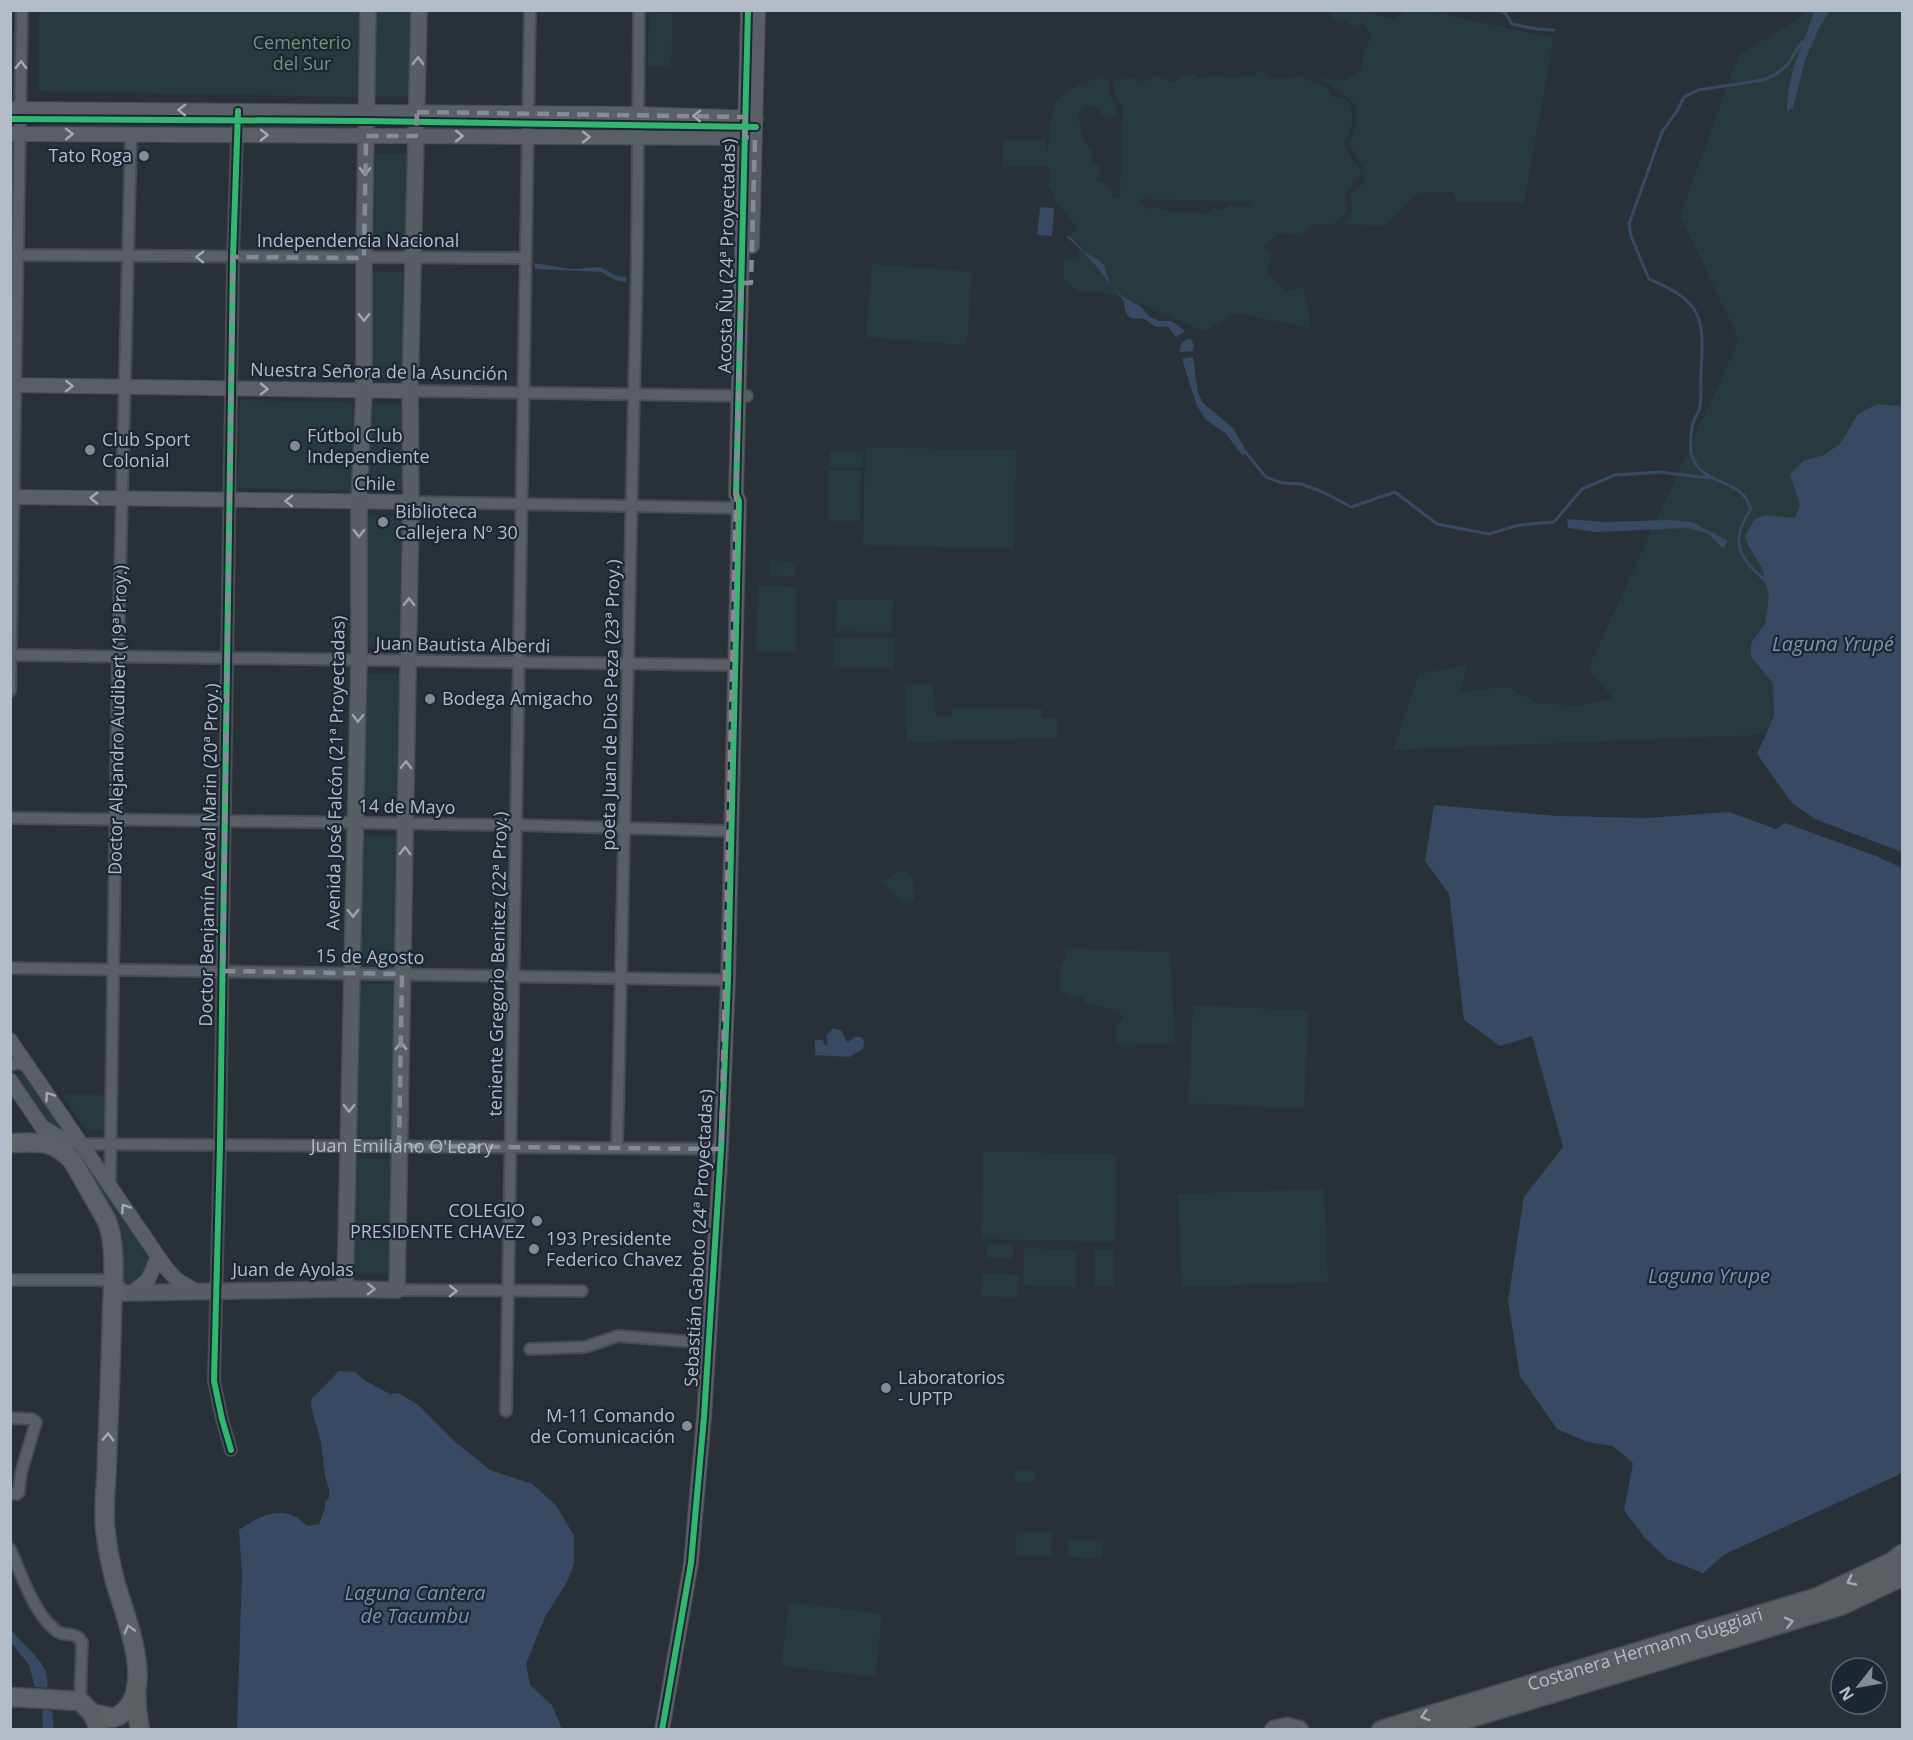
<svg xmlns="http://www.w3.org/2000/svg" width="1913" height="1740" viewBox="0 0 1913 1740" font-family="'Open Sans',sans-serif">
<rect width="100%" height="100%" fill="#2a3038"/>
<path fill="#273a3e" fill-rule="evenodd" d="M 14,11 L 19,11 L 15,95 L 13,92 Z
M 39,11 L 359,11 L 358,97 L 38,91 Z
M 376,11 L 412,11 L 410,97 L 374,97 Z
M 1329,11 L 1361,11 L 1394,19 L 1408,11 L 1428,11 L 1554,38 L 1524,203 L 1457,202 L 1453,192 L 1418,193 L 1385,226 L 1343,224 L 1352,214 L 1350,194 L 1365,182 L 1363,168 L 1349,143 L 1356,125 L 1355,104 L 1320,78 L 1344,81 L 1361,71 L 1364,50 L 1372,37 L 1363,22 L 1355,28 L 1346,19 L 1337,23 Z
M 1810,11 L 1902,11 L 1902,729 L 1393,750 L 1419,674 L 1468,665 L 1459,692 L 1508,687 L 1537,703 L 1578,706 L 1613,698 L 1588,669 L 1739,340 L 1680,216 L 1738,56 Z
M 649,13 L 673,14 L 671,67 L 648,66 Z
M 1263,70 L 1270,79 C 1282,77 1291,80 1303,76 C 1310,84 1321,82 1329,89 L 1329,93 L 1332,97 L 1339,97 L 1349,102 C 1355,121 1352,126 1345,143 L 1350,156 L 1362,172 L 1345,194 L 1348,212 L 1332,225 L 1313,224 L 1301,236 L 1280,233 L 1263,246 L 1272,254 L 1267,274 L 1286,291 L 1304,288 L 1309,313 L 1309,328 L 1238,313 L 1203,331 L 1129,299 L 1102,292 L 1077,291 L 1063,278 L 1064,260 L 1076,257 L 1082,244 L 1068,236 L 1077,228 C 1072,218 1063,212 1057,203 C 1053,197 1053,191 1048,185 L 1051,172 L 1047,166 L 1003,167 L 1003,140 L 1046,140 L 1047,150 C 1052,139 1049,130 1051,118 C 1056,88 1079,86 1103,76 L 1109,82 L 1109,94 L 1118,110 L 1116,116 L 1107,120 L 1096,107 L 1086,105 L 1080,109 C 1076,126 1084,140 1093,154 L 1091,161 L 1099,166 L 1101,173 L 1098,181 C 1108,183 1111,187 1113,197 L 1120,198 L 1123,105 L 1119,103 L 1113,88 L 1113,80 L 1134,78 L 1143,82 L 1155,76 L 1174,82 L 1182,76 L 1194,74 L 1201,79 C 1215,73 1217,78 1231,78 C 1239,79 1243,75 1251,77 ZM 1140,199 L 1252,202 L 1247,207 L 1231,205 L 1223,210 L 1213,208 L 1205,214 C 1193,211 1182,214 1171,212 C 1159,210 1161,206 1147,209 Z
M 40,115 L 219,116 L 224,117 L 225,125 L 218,129 L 39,128 L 34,122 L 34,119 Z
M 258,117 L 355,118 L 357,121 L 355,129 L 350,130 L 258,129 C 253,128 250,126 251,120 Z
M 430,118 L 516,118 L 520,127 L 516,131 L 430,130 L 426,129 L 425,122 Z
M 543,119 L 624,119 L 627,121 L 629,128 L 624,131 L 543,131 L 537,126 L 539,120 Z
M 648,121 L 732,122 L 734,128 L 729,132 L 651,132 L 647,128 Z
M 14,147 L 16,148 L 13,244 L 11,243 L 12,149 Z
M 376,153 L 408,154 L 406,245 L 374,244 Z
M 872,264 L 972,272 L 967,345 L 866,337 Z
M 372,272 L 406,272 L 405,379 L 371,378 Z
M 240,400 L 353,403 L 350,491 L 238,488 Z
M 370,404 L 404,404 L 402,489 L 368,488 Z
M 865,447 L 1016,451 L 1014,549 L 863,545 Z
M 830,451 L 863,451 L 863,468 L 830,467 Z
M 828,470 L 861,470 L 860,521 L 828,521 Z
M 368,515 L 402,516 L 399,648 L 366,647 Z
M 770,560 L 796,562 L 795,577 L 769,575 Z
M 758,586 L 797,587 L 796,653 L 756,651 Z
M 837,599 L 893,600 L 892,632 L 836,631 Z
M 834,638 L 895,638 L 894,668 L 833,667 Z
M 365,674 L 399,674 L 396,809 L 363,809 Z
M 932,683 L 936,716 L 952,716 L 952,708 L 1042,709 L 1042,718 L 1057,718 L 1057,738 L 907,742 L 905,684 Z
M 363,835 L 396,836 L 395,958 L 360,959 Z
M 904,870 C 916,878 914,887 914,899 L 911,902 L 904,904 L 884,884 L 884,880 Z
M 1065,948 L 1170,952 L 1175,1043 C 1161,1044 1138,1042 1127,1047 L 1116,1042 L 1115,1028 L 1123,1018 L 1118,1010 L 1087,1004 L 1081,996 L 1069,998 L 1059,991 L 1060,966 L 1066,956 Z
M 360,984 L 394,984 L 391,1137 L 357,1138 Z
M 1193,1005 L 1309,1011 L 1304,1109 L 1188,1103 Z
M 21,1073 L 25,1073 L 59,1123 L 56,1127 L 49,1127 L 17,1079 Z
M 62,1094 L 105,1095 L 104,1130 L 86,1130 Z
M 983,1151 L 1117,1155 L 1115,1242 L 981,1239 Z
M 78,1153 L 122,1218 L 154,1259 C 147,1277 140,1286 120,1286 L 120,1232 L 71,1155 Z
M 357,1158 L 392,1159 L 390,1274 L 354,1273 Z
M 1324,1189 L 1328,1282 L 1182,1287 L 1178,1194 Z
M 570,1230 L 596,1232 L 594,1248 L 568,1246 Z
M 987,1244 L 1014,1245 L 1013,1259 L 987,1258 Z
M 1024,1248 L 1077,1250 L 1076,1287 L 1023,1285 Z
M 1114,1249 L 1115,1286 L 1095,1287 L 1094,1250 Z
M 982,1274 L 1019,1275 L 1018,1298 L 981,1296 Z
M 1035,1470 L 1035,1482 L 1015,1483 L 1014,1471 Z
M 1017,1531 L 1052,1532 L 1051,1557 L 1016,1555 Z
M 1068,1539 L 1103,1540 L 1102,1558 L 1067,1557 Z
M 789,1602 L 882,1614 L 875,1677 L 781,1666 Z"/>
<path fill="#384963" d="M 1814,11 L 1830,11 L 1820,26 L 1805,60 L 1793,108 L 1787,112 C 1787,71 1803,48 1814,11 Z
M 1040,207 L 1054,208 L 1052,236 L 1037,235 Z
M 1068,236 L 1073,239 L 1084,252 L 1097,259 L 1104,265 L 1110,284 L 1122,296 L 1140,306 L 1150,317 L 1160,321 L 1171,321 L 1185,331 L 1176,337 L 1167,326 L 1156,327 C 1152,325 1148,321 1144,319 C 1140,317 1135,320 1131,318 C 1123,314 1126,303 1122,298 C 1103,277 1089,253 1066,237 Z
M 534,263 L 570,269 L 600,267 L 617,276 L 626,277 L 626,282 L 615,280 L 601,272 L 535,269 Z
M 1190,338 L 1194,345 L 1193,351 L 1179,352 L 1182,342 Z
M 1193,357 L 1198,393 L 1203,403 L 1233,428 L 1245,449 L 1243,456 L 1225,433 L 1205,419 L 1197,406 L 1182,359 Z
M 1877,404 L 1902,406 L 1902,852 L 1815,819 L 1792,803 L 1757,754 L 1774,716 L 1773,683 L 1751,657 L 1751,643 L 1765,624 L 1769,596 L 1762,568 L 1749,547 L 1745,536 L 1755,519 L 1766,515 L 1795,518 L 1800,505 L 1790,474 L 1803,461 L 1824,455 L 1840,444 L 1858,414 Z
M 1567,519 L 1604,522 L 1670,520 L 1692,522 L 1727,540 L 1724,549 L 1707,533 L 1687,528 L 1596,532 L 1568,528 Z
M 1434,805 L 1558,816 L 1646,818 L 1729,812 L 1776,829 L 1785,823 L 1876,856 L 1902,868 L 1902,1472 L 1896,1476 L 1725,1554 L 1703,1573 L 1667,1559 L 1645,1538 L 1624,1510 L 1633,1463 L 1613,1446 L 1588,1442 L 1557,1429 L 1520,1376 L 1508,1301 L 1524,1197 L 1563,1147 L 1532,1036 L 1500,1046 L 1464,1020 L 1449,894 L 1425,861 Z
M 833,1028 L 842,1031 L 846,1041 L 848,1042 L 855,1037 L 861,1037 L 864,1041 L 863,1049 L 849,1057 L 815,1055 L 815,1040 L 823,1040 L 824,1044 L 828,1046 L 826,1036 Z
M 339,1371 L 355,1372 L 366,1381 L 390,1394 L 398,1393 L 417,1404 L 454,1441 L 490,1470 L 532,1484 L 556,1505 L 574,1536 L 574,1564 L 567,1582 L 545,1617 L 526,1664 L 530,1685 L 552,1705 L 562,1729 L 237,1729 L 242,1573 L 239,1530 C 253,1520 273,1508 292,1515 C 298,1517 303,1523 308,1526 L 319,1524 L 325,1508 L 325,1502 L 329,1497 L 329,1489 L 325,1476 L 321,1442 L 311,1406 L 312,1399 Z
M 11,1629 C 23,1647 52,1663 47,1688 L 35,1687 L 29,1665 L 11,1642 Z
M 42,1709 L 52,1711 L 54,1729 L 43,1729 Z"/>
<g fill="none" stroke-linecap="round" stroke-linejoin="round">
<path stroke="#384963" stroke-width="3" d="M 1500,10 L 1506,14 L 1512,24 L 1536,29 L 1554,30
M 1191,384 L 1197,400
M 1242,448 L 1266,477 L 1282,483 L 1301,484 L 1323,492 L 1351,507 L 1395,492 L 1437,524 L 1489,534 L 1519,525 L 1554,522 L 1582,489 L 1615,475 L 1660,472 L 1709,478
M 1766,581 C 1738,558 1729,541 1751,509 C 1749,506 1748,500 1745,497 C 1731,479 1701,483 1692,456 C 1689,446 1691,429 1694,420 C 1696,416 1699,412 1700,407 C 1702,396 1700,383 1701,371 C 1705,316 1701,301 1649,279 L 1631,236 L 1629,224 L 1662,132 L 1677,111 L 1684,97 L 1698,90 L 1763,80 L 1775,75 L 1788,64 L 1802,42"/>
<g stroke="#484c53" stroke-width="14">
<g id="minor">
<path d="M 11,255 L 525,258"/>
<path d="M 410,391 L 747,396"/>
<path d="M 411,502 L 738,508"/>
<path d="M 10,655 L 734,665"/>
<path d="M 10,691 L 22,10"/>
<path d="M 10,818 L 517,825 L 732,831"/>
<path d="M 10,968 L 728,980"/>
<path d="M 10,1065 L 19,1063 L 29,1067"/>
<path id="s1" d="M 82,1144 L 721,1149"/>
<path d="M 617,1148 L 637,262 L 639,10"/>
<path d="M 110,1184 L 118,656 L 131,135"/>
<path d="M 10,1280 L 113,1280"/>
<path d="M 397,1290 L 582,1291"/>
<path d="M 530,1349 L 585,1347 L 618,1336 L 708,1343"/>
<path d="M 506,1411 L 530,10"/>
<path d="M 10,1418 L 32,1419 L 36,1422 L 21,1473 L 19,1492 L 17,1494 L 10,1493"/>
<path d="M 231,1450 L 222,1419 L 214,1381 L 220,1145 L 233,257 L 238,111"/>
<path d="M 10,1549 C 21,1573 30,1602 47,1622 C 50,1625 55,1630 58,1632 C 68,1637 77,1631 82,1643 L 80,1701"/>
</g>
</g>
<g stroke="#484c53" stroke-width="16">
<path id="tertiary" d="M 10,109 L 638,114 L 756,118
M 10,134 L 755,138
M 752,246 L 758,10
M 10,385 L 410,391
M 10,497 L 411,502
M 10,1040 L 166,1268 L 177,1280 L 196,1291
M 10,1080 L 42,1127 L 59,1137 L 82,1144
M 133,1292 L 148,1280 L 158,1257
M 662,1730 L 691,1563 L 704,1417 L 721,1149 L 728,980 L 739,501 L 736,494 L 748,10"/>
</g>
<g stroke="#484c53" stroke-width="18">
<path id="secondary" d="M 113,1280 L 120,1291 L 124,1293 L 345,1289 L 397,1290 L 411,502 L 410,391 L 419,10
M 345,1289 L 359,659 L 359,502 L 364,390 L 364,258 L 368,10"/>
</g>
<g stroke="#484c55" stroke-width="21">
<path id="primary" d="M 10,1143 C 38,1142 51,1139 72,1160 L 107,1221 C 117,1249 113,1282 112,1312 C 111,1361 109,1409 107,1458 C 107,1480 103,1504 105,1527 C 107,1545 110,1563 115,1581 C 124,1615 162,1700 113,1718 L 92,1713 L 80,1701 L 10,1697"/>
</g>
<g stroke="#474c53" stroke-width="21">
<g id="trunk">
<path d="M 136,1686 L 137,1711 L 140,1730"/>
<path d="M 92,1713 L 100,1730"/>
<path d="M 1274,1730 L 1287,1727 L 1299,1730"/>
<path id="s2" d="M 1381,1730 L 1818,1597 L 1892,1562 L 1902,1554"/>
<path d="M 1431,1730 L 1840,1606 L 1893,1581 L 1902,1575"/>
</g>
</g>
<use href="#minor" stroke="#5a5e66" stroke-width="10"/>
<use href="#tertiary" stroke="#5a5e66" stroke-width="14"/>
<use href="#secondary" stroke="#595d64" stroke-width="15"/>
<use href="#primary" stroke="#5c6168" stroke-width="18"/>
<use href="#trunk" stroke="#5b5f64" stroke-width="18"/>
<g stroke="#1d2633" stroke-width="10">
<path id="cycleway" d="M 10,119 L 366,121 L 756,127
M 231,1450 L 222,1419 L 214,1381 L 220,1145 L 233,257 L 238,111
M 662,1730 L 691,1563 L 704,1417 L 721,1149 L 728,980 L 739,501 L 736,494 L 748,10"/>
</g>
<use href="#cycleway" stroke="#33b770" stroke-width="6"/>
</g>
<defs><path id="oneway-chevron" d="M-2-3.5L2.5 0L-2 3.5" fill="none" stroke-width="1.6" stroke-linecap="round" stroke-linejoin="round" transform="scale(1.5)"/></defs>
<g stroke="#9da4b0">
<use href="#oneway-chevron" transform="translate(418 61) rotate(-89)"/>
<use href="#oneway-chevron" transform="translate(365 171) rotate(91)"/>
<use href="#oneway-chevron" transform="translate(364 317) rotate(90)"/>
<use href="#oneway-chevron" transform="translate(359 533) rotate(90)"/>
<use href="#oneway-chevron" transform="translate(409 602) rotate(-89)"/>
<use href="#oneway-chevron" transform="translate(358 718) rotate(91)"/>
<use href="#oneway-chevron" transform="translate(406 765) rotate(-89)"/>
<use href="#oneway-chevron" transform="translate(405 851) rotate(-89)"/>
<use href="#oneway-chevron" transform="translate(353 913) rotate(91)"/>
<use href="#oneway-chevron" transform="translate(401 1046) rotate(-89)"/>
<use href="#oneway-chevron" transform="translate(349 1108) rotate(91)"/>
<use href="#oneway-chevron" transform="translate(371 1289) rotate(1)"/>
</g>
<g stroke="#a2a9b5">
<use href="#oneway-chevron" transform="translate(21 65) rotate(-89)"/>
<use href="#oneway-chevron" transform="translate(182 110) rotate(-179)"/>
<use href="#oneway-chevron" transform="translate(697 116) rotate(-179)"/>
<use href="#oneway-chevron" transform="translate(69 134)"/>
<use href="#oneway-chevron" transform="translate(264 135)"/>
<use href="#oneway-chevron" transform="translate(459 136)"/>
<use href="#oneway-chevron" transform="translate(586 137)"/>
<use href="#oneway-chevron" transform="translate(200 257) rotate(-179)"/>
<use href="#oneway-chevron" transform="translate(69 386) rotate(1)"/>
<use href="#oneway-chevron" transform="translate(264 389) rotate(1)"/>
<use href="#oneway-chevron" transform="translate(94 498) rotate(-179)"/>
<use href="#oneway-chevron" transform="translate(289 501) rotate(-179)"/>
<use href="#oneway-chevron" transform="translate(49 1096) rotate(-124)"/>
<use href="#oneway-chevron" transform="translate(125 1208) rotate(-124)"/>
<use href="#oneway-chevron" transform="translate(453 1291) rotate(1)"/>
<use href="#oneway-chevron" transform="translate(1851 1581) rotate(155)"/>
<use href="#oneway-chevron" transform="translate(1789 1622) rotate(-14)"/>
<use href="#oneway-chevron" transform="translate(1425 1716) rotate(163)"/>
</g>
<g stroke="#a2aab6">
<use href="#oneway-chevron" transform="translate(108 1437) rotate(-88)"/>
<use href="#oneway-chevron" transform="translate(129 1629) rotate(-106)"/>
</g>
<path fill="none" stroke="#848b96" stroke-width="4.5" stroke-dasharray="12 8" stroke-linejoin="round" d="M 417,112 L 745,117 L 745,137 L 755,138 L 751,283 L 741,283 L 721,1149 L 399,1146 L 402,974 L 223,971 L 233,257 L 364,258 L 366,136 L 416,136 Z"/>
<g fill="#848b96" stroke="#1d2633" stroke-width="2">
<circle cx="144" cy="156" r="6"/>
<circle cx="295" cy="446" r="6"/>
<circle cx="90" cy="450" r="6"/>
<circle cx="383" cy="522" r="6"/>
<circle cx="430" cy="699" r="6"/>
<circle cx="537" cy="1221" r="6"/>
<circle cx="534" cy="1249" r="6"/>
<circle cx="886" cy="1388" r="6"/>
<circle cx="687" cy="1426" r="6"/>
</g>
<g text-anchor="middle" stroke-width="4.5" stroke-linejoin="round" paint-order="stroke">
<g font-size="18" fill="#6b9a76" stroke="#1d2633">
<text x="302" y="49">Cementerio<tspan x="302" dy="21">del Sur</tspan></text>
</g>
<g font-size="18" fill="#b4bcc9" stroke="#1d2633" text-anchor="start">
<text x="132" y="162" text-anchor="end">Tato Roga</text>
<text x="307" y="442">Fútbol Club<tspan x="307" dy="21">Independiente</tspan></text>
<text x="102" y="446">Club Sport<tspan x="102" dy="21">Colonial</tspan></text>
<text x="395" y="518">Biblioteca<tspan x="395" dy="21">Callejera Nº 30</tspan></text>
<text x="442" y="705">Bodega Amigacho</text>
<text x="525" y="1217" text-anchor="end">COLEGIO<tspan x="525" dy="21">PRESIDENTE CHAVEZ</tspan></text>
<text x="546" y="1245">193 Presidente<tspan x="546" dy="21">Federico Chavez</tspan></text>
<text x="898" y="1384">Laboratorios<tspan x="898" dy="21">- UPTP</tspan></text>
<text x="675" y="1422" text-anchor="end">M-11 Comando<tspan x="675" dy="21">de Comunicación</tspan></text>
</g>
<g font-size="18" fill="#b4bcc9" stroke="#1d2633">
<text x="358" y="247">Independencia Nacional</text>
<text transform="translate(727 256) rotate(-89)" y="6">Acosta Ñu (24ª Proyectadas)</text>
<text transform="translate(379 372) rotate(1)" y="6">Nuestra Señora de la Asunción</text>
<text transform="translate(375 484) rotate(1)" y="6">Chile</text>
<text transform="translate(463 645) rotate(1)" y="6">Juan Bautista Alberdi</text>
<text transform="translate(611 705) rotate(-89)" y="6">poeta Juan de Dios Peza (23ª Proy.)</text>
<text transform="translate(118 720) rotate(-89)" y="6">Doctor Alejandro Audibert (19ª Proy.)</text>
<text transform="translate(336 773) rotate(-89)" y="6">Avenida José Falcón (21ª Proyectadas)</text>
<text transform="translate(407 807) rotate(1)" y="6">14 de Mayo</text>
<text transform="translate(209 855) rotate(-89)" y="6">Doctor Benjamín Aceval Marin (20ª Proy.)</text>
<text transform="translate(370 957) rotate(1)" y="6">15 de Agosto</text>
<text transform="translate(498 964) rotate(-89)" y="6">teniente Gregorio Benitez (22ª Proy.)</text>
<text dy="6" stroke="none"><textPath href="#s1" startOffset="320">Juan Emiliano O'Leary</textPath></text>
<text transform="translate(699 1238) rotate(-87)" y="6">Sebastián Gaboto (24ª Proyectadas)</text>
<text x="293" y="1276">Juan de Ayolas</text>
<text dy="6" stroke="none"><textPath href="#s2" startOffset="276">Costanera Hermann Guggiari</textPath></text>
</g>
<g font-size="20" font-style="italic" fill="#7c92b1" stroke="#1d2633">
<text x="1833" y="651">Laguna Yrupé</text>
<text x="1709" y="1283">Laguna Yrupe</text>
<text x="415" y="1600">Laguna Cantera<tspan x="415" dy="23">de Tacumbu</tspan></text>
</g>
</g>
<rect width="1913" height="1740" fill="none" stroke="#b4bcc9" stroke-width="24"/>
<g transform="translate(1859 1686) rotate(239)"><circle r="28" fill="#1d2633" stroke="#59626f" stroke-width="1.5"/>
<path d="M0-4.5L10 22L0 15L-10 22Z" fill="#848b96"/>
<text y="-9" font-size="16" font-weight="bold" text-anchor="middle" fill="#b4bcc9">N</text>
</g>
</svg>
